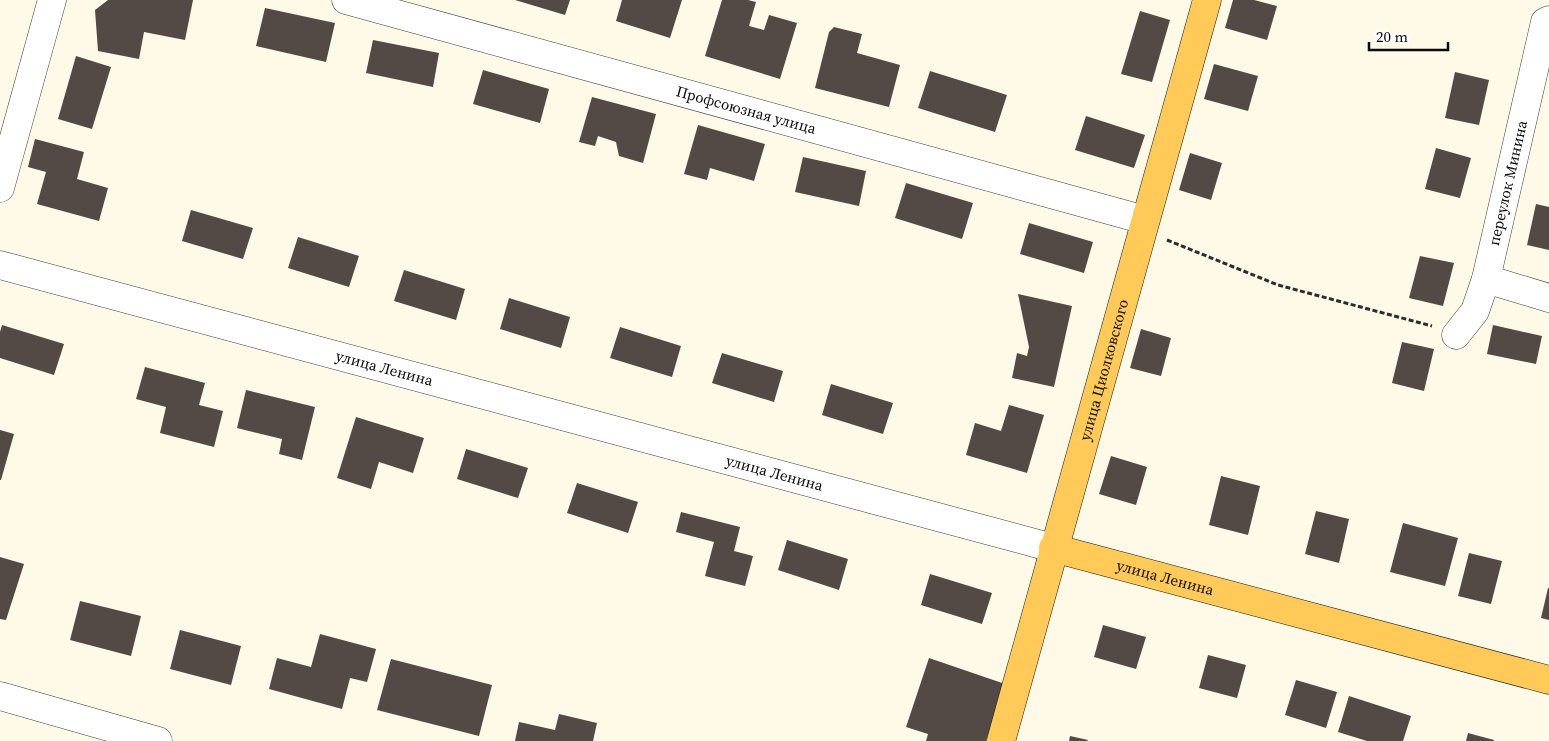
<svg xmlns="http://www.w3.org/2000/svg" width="1549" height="741" viewBox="0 0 1549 741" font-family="'Source Serif 4',serif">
<rect width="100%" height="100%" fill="#fff9e7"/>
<path fill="#534a46" d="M 108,0 L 193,0 L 185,40 L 144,32 L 139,59 L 98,51 L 95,10 Z
M 515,0 L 570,0 L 565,15 Z
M 622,0 L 682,0 L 670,38 L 616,21 Z
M 722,0 L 748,0 L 756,2 L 749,26 L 764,30 L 769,15 L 797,23 L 780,79 L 705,56 Z
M 1233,0 L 1254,0 L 1277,6 L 1267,40 L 1225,28 Z
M 265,8 L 335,23 L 326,62 L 256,46 Z
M 1140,11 L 1170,20 L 1152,82 L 1121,74 Z
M 834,27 L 862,34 L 857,53 L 900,65 L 889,107 L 815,88 L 829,32 Z
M 373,40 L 439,53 L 433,87 L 366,73 Z
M 76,56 L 111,67 L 92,129 L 58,119 Z
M 1214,64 L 1258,76 L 1248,111 L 1204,99 Z
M 483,70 L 549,89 L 540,123 L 473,104 Z
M 930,71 L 1007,95 L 995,132 L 918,108 Z
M 1455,72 L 1489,80 L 1479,125 L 1445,118 Z
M 592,97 L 656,114 L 643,163 L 619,156 L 616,142 L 598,136 L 595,146 L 579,142 Z
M 1086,116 L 1145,135 L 1134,168 L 1075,150 Z
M 698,125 L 765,144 L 754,181 L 710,168 L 707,180 L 684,174 Z
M 35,139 L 84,152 L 77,179 L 108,188 L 99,221 L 37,204 L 46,172 L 28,167 Z
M 1436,148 L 1471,158 L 1460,198 L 1425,189 Z
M 1190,153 L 1222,163 L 1211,200 L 1179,190 Z
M 803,157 L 866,171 L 859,206 L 795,192 Z
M 906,183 L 973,203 L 962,239 L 895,218 Z
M 1536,204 L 1549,207 L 1549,250 L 1527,245 Z
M 191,210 L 253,228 L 243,259 L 182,241 Z
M 1029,223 L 1093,242 L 1084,273 L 1020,254 Z
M 298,237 L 359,256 L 349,287 L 288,268 Z
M 1420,256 L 1454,263 L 1443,306 L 1409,298 Z
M 404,270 L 465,289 L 456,320 L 394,301 Z
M 1018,294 L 1072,306 L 1054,387 L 1012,378 L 1017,353 L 1027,356 L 1029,347 Z
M 509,298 L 570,317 L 561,348 L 500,329 Z
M 2,325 L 64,344 L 54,375 L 0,358 L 0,332 Z
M 1493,325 L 1542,336 L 1536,364 L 1487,354 Z
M 620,327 L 681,346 L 672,377 L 610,358 Z
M 1141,329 L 1171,338 L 1161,376 L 1130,368 Z
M 1402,342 L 1434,349 L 1424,391 L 1392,383 Z
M 722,353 L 783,371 L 774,402 L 712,383 Z
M 145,367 L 205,383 L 199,405 L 223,411 L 214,447 L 160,433 L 166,407 L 136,399 Z
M 831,384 L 893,403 L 883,434 L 822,415 Z
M 246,390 L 315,407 L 302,460 L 279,454 L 282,439 L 237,428 Z
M 1009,405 L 1044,415 L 1027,473 L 966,455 L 975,423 L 1001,431 Z
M 356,417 L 424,438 L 413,473 L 379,462 L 371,489 L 337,478 Z
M 0,430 L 14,434 L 1,480 L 0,480 Z
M 466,449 L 528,468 L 518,498 L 457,479 Z
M 1111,456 L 1147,467 L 1136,505 L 1099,494 Z
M 1221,476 L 1260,486 L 1248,535 L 1209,525 Z
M 577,483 L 638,502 L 628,533 L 567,513 Z
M 1316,511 L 1349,519 L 1339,563 L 1305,554 Z
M 681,512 L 740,527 L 734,551 L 753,556 L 745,586 L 705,576 L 714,542 L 676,532 Z
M 1403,523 L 1458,538 L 1445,586 L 1390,572 Z
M 787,540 L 848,559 L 839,590 L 778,570 Z
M 1469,553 L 1502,561 L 1491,604 L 1458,596 Z
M 0,557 L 24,564 L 6,620 L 0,619 Z
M 930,574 L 992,593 L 982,624 L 921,605 Z
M 1548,588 L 1549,588 L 1549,620 L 1541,618 Z
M 80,601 L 141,616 L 131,656 L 70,640 Z
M 1103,625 L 1146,637 L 1136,669 L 1094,657 Z
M 180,630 L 241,646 L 231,685 L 170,669 Z
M 320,634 L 376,649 L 367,682 L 350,678 L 342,709 L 269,689 L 277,658 L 311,667 Z
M 1208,655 L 1246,665 L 1237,698 L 1199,688 Z
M 929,658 L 1005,684 L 986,741 L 926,741 L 928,734 L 906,727 Z
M 391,659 L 492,685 L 479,736 L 377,710 Z
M 1296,680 L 1337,692 L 1326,728 L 1285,715 Z
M 1349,696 L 1411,716 L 1403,741 L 1367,741 L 1338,732 Z
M 559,714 L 597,723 L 593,741 L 515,741 L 519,722 L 555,730 Z
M 1468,733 L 1494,740 L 1494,741 L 1466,741 Z
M 1070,736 L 1088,740 L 1087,741 L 1069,741 Z"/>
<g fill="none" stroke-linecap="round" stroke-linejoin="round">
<g stroke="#3d3d3d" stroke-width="29">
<g id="minor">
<path id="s1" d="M 346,0 L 1145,220"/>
<path d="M 1549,20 L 1545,22 L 1486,279 L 1549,298"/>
<path d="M 0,188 L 52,0"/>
<path id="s2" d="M 0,265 L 1053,548"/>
<path d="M 1456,335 L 1475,311 L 1486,279"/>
<path d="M 0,696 L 158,741"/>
</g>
</g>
<g stroke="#1b1b1b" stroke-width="29">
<g id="major">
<path id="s3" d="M 1053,548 L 1549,680"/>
<path id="s4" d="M 1001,741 L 1207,0"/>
</g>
</g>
<path stroke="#2c2c2c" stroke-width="3" stroke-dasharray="5 2.5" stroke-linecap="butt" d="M 1167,240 L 1278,285 L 1432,326"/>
<use href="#minor" stroke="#fff" stroke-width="28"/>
<use href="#major" stroke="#ffca57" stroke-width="28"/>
</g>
<g text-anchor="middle" stroke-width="5" stroke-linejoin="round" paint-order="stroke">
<g font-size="15" fill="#0a0a0a" stroke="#fff">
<text dy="5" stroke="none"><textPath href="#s1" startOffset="415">Профсоюзная улица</textPath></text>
<text transform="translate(1508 183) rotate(-77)" y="5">переулок Минина</text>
<text dy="5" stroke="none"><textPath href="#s2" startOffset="398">улица Ленина</textPath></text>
<text dy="5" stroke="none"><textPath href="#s4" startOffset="385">улица Циолковского</textPath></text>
<text dy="5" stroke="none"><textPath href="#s2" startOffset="802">улица Ленина</textPath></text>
<text dy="5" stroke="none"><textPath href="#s3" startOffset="116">улица Ленина</textPath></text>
</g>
</g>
<path d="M1369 42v8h79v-8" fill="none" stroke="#0a0a0a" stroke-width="2.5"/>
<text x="1376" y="42" font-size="15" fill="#0a0a0a" stroke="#ffffff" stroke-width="4" paint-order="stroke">20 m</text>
</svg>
